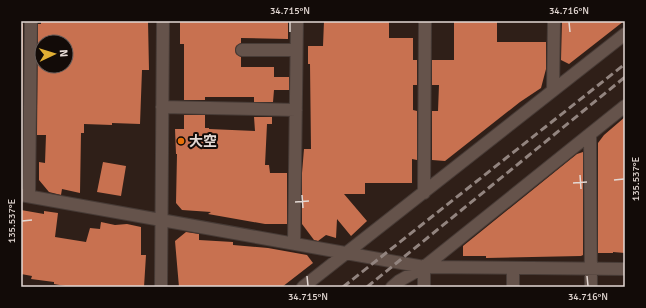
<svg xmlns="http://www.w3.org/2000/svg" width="646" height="308" viewBox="0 0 646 308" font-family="Signika,'Noto Sans JP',sans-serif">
<rect width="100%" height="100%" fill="#2f1f18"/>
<path fill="#c87150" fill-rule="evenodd" d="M 41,21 L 148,21 L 149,70 L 142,70 L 140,124 L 112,123 L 112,125 L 84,124 L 84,133 L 81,133 L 80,193 L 62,189 L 61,195 L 49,192 L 39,180 L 39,162 L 45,163 L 46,135 L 37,135 L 38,24 L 41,24 ZM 42,42 L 66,42 L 66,66 L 42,66 Z
M 180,21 L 288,21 L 288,39 L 241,38 L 241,43 L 236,46 L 235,50 L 236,54 L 241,57 L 241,67 L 274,67 L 274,77 L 289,77 L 289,90 L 274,90 L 273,102 L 254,102 L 254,97 L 205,97 L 205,100 L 184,100 L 184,44 L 180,44 Z
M 324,21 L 389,21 L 389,38 L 413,38 L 413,60 L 417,60 L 417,85 L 413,85 L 413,110 L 417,111 L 417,160 L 412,159 L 412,183 L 365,183 L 365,194 L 344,194 L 367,221 L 351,236 L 337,219 L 336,238 L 326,235 L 318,241 L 314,240 L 302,224 L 302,173 L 304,149 L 311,149 L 310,64 L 308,64 L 308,46 L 323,46 Z
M 454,21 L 497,21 L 497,42 L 546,42 L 546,69 L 541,88 L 520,102 L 445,161 L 432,160 L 432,111 L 438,111 L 439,85 L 432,85 L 432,60 L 454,60 Z
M 562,21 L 624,21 L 569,64 L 561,60 Z
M 21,24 L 23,24 L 22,136 L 21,136 Z
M 184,115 L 205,115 L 205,128 L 209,128 L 209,129 L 255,131 L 254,117 L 272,117 L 272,124 L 267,124 L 265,165 L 269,165 L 270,173 L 287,173 L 287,224 L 265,224 L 208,214 L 211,212 L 182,210 L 176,203 L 177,154 L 176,154 L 175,129 L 184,129 Z
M 625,117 L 625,253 L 613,252 L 613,253 L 598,253 L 598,143 L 604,135 Z
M 583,152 L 583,255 L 581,256 L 486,258 L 486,256 L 463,256 L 463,246 L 577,154 Z
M 103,162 L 126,166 L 121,196 L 97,192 Z
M 21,210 L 44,214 L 44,211 L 58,213 L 55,237 L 86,242 L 90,228 L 100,229 L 101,222 L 115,225 L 127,224 L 141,227 L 141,255 L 146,255 L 144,287 L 71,287 L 54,284 L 54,282 L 31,279 L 32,276 L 21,274 Z
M 186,232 L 199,234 L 199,240 L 233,242 L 233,245 L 268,248 L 307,255 L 313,263 L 282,287 L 203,286 L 203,287 L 179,287 L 175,241 Z"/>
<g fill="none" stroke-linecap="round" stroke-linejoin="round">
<g stroke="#473b36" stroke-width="14">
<path id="minor" d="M 242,50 L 296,50
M 553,90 L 554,21
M 162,107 L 296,110
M 590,134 L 591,287
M 424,193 L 425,21
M 21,195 L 424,267 L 625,269
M 29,196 L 31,21
M 294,243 L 297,21
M 424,267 L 424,287
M 513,268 L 513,287
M 161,287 L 163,21
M 303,287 L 625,34
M 392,287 L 399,281 L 424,267 L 625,106"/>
</g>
<use href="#minor" stroke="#65534b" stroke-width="12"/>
<path stroke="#92847f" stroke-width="3" stroke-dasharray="8 4" stroke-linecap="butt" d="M 343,287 L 625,64
M 367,287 L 625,77"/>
</g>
<path fill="none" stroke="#e4d9d4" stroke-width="1.5" d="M 290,22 L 290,32M 569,22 L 570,32M 580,175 L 581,189M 614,180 L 624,179M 573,183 L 587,182M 302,195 L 303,208M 295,202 L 309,201M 22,221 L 32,220M 307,276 L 308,286M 587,276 L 588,286"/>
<circle fill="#e8710a" stroke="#120b08" stroke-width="1.5" cx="181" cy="141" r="4"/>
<g text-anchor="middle" stroke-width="4" stroke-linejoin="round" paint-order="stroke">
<g font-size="14" font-weight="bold" fill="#e4d9d4" stroke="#120b08" text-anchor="start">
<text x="189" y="146">大空</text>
</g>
</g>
<rect width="646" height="308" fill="none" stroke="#120b08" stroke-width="44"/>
<g transform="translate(54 54) rotate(86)"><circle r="19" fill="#120b08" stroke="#665d5a"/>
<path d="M0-3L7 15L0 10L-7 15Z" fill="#e1af34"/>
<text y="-6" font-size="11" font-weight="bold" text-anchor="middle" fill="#e4d9d4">N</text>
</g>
<rect x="22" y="22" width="602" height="264" fill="none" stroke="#e4d9d4" stroke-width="1.5"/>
<g font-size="10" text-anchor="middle" fill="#e4d9d4">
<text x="290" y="14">34.715°N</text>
<text x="569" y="14">34.716°N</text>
<text transform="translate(635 179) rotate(-90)" y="4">135.537°E</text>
<text transform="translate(11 221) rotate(-90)" y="4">135.537°E</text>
<text x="308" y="300">34.715°N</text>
<text x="588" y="300">34.716°N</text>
</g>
</svg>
